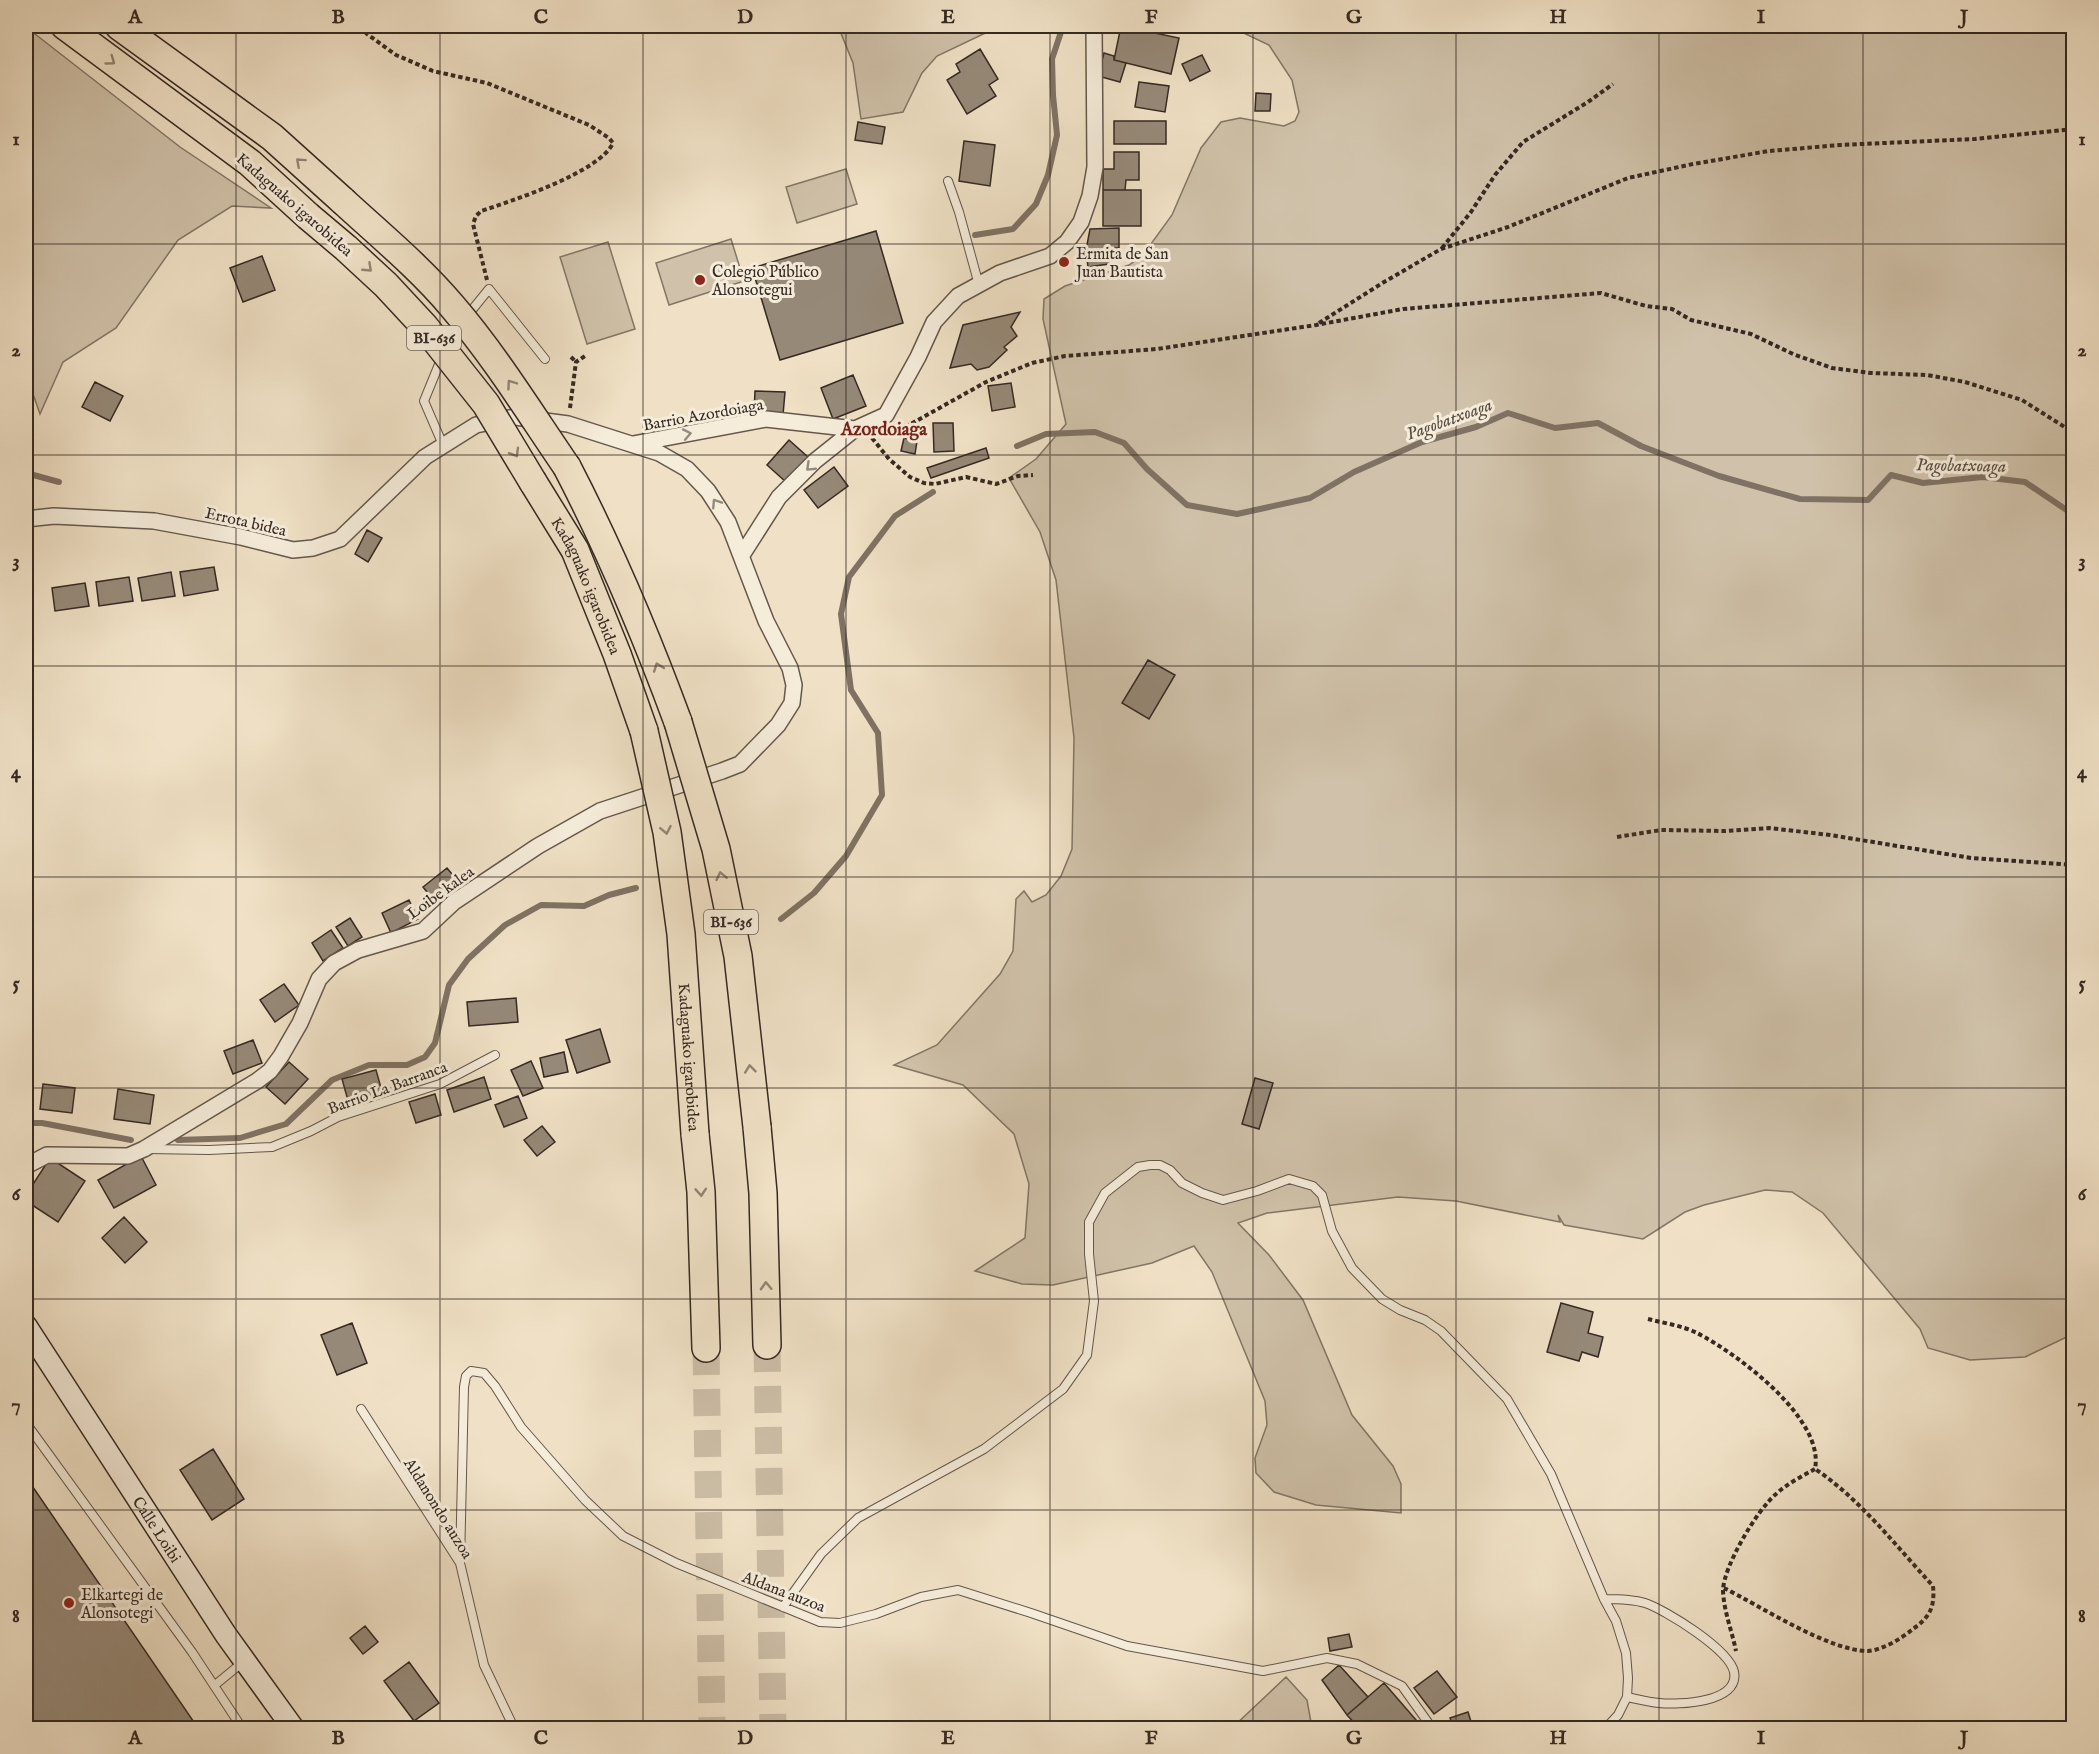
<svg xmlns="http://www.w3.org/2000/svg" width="2099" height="1754" viewBox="0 0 2099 1754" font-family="'IM FELL English',serif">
<rect width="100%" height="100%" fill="#f0e1c6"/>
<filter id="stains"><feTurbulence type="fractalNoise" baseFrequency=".00333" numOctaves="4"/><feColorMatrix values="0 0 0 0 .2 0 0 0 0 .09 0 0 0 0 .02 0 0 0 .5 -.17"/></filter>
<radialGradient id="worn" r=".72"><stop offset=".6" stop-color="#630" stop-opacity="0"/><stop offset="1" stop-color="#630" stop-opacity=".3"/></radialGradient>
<path fill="#d0c2aa" stroke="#827666" stroke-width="1.5" d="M 838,26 L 1000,26 L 937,56 L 922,73 L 903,112 L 861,119 L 853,63 Z
M 1229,26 L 2073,26 L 2073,1334 L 2025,1357 L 1970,1360 L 1928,1348 L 1920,1329 L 1823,1213 L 1792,1192 L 1765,1190 L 1704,1205 L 1685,1212 L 1643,1239 L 1564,1225 L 1558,1215 L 1560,1222 L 1456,1201 L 1398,1197 L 1267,1213 L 1238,1223 L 1269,1255 L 1303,1300 L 1352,1415 L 1393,1466 L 1401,1484 L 1401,1513 L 1316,1505 L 1274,1492 L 1256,1473 L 1255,1458 L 1267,1425 L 1265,1401 L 1212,1272 L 1194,1246 L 1152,1263 L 1053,1285 L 1022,1284 L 975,1271 L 1025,1238 L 1029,1184 L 1014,1134 L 963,1085 L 894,1065 L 937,1045 L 1000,974 L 1013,951 L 1016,899 L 1024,891 L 1032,902 L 1046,895 L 1061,876 L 1072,849 L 1074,738 L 1056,580 L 1040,532 L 1009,478 L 1036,459 L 1066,424 L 1043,319 L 1044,299 L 1065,286 L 1129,265 L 1143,255 L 1172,215 L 1201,148 L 1221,122 L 1240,118 L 1284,126 L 1295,121 L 1299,112 L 1292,80 L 1269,45 Z
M 26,27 L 180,147 L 271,208 L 232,206 L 178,240 L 116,328 L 63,362 L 40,414 L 26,374 Z
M 846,169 L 857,204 L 797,223 L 786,187 Z
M 731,239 L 744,281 L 669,305 L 656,263 Z
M 608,242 L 635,329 L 587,344 L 560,257 Z
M 1286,1677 L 1307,1700 L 1312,1728 L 1232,1728 Z"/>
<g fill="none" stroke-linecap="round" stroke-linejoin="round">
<path stroke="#7f7264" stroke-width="6" d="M 975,235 L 1013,229 L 1036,204 L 1048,175 L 1057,135 L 1053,95 L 1052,59 L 1063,26
M 1017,446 L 1046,434 L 1095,432 L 1124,443 L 1147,469 L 1187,505 L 1237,514 L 1310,498 L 1354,472 L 1422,442 L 1476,427 L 1508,413 L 1555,428 L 1598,423 L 1641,446 L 1719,476 L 1800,499 L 1868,500 L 1891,475 L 1923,483 L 1983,477 L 2025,482 L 2074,515
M 26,473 L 59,482
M 781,919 L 814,893 L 846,856 L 882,795 L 878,733 L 851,690 L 841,614 L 849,577 L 895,516 L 933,492
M 26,1123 L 42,1123 L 131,1140
M 178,1140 L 240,1138 L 286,1124 L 332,1080 L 369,1065 L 407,1065 L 425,1057 L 435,1043 L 449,985 L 468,959 L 505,925 L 541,905 L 584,906 L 609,895 L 636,888"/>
</g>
<path fill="#968978" stroke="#352923" stroke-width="1.5" d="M 1121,26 L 1179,38 L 1171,74 L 1114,60 Z
M 980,49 L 998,79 L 989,85 L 996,96 L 967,114 L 947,80 L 960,72 L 956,64 Z
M 1104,53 L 1114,56 L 1114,60 L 1126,63 L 1120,82 L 1098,76 Z
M 1202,55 L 1210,71 L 1190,81 L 1182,64 Z
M 1139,82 L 1169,86 L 1165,112 L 1135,107 Z
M 1256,93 L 1271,94 L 1270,111 L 1255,111 Z
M 1114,121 L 1166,121 L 1166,144 L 1114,144 Z
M 858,122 L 885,127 L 882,144 L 855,140 Z
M 964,141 L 995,145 L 990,186 L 959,181 Z
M 1114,152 L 1139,152 L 1139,180 L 1126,180 L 1125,190 L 1103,190 L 1103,169 L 1114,169 Z
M 1103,190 L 1141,190 L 1141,226 L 1103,226 Z
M 1119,228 L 1119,248 L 1109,248 L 1109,264 L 1088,267 L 1086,250 L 1090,229 Z
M 876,231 L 903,323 L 780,360 L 752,268 Z
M 262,256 L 275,290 L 243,302 L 230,268 Z
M 1020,312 L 1011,327 L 1017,336 L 1004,347 L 1007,350 L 989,367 L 977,370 L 971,364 L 950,368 L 963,325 Z
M 853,375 L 866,406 L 833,419 L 821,388 Z
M 95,382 L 123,396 L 110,421 L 82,407 Z
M 1011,383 L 1015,407 L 992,411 L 988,386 Z
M 755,391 L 785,392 L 783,415 L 754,413 Z
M 751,409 L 752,418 L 727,422 L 725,413 Z
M 933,423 L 953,423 L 954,451 L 934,452 Z
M 904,438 L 917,441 L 915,454 L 901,451 Z
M 789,440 L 808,457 L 786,482 L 767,465 Z
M 986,448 L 989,458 L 931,478 L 927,468 Z
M 834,467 L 848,486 L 818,508 L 804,490 Z
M 367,530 L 382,538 L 368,562 L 355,554 Z
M 214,567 L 218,590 L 184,596 L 180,572 Z
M 171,572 L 175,596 L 142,601 L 138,578 Z
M 129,577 L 133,601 L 99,606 L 96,582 Z
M 85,583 L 89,606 L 55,611 L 52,588 Z
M 1148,660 L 1175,675 L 1149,719 L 1122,703 Z
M 447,868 L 460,884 L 436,903 L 423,887 Z
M 409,900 L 418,919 L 391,933 L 382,913 Z
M 350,918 L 362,937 L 348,946 L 336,927 Z
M 331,930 L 343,948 L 323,961 L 312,943 Z
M 284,984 L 299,1005 L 275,1022 L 260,1000 Z
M 516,998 L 518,1022 L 469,1026 L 467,1002 Z
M 600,1029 L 610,1062 L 577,1073 L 566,1040 Z
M 253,1040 L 262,1063 L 233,1074 L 224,1051 Z
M 564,1052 L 568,1072 L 544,1077 L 540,1058 Z
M 531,1061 L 543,1088 L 523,1096 L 511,1070 Z
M 289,1062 L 308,1079 L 285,1104 L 266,1087 Z
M 376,1070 L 383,1095 L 349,1104 L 342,1079 Z
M 484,1077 L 491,1099 L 454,1112 L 447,1090 Z
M 1255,1078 L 1273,1083 L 1259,1129 L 1242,1124 Z
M 43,1084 L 75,1088 L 72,1113 L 40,1109 Z
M 118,1089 L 154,1095 L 150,1124 L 114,1119 Z
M 435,1094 L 441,1115 L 416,1123 L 409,1102 Z
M 518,1096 L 527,1118 L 504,1127 L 495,1105 Z
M 542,1126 L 555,1142 L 537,1156 L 524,1140 Z
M 141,1156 L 156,1185 L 114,1208 L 98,1180 Z
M 50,1158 L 85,1181 L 58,1222 L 26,1201 L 26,1195 Z
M 124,1217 L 147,1242 L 125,1263 L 102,1238 Z
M 1561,1303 L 1593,1312 L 1588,1333 L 1603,1337 L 1598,1357 L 1582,1352 L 1579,1361 L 1547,1352 Z
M 352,1323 L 367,1363 L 337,1375 L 321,1335 Z
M 213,1449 L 244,1499 L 212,1520 L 180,1470 Z
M 26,1477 L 198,1728 L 26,1728 Z
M 365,1626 L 378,1642 L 363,1654 L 350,1638 Z
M 1349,1634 L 1352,1647 L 1330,1651 L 1328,1638 Z
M 409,1662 L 439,1703 L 414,1721 L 384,1681 Z
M 1339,1665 L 1368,1697 L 1347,1715 L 1322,1680 Z
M 1437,1671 L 1457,1697 L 1434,1714 L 1414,1688 Z
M 1384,1683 L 1423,1728 L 1359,1728 L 1347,1715 Z
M 1468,1712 L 1473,1728 L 1454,1728 L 1450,1718 Z"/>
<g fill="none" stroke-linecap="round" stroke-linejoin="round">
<path stroke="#cbbca5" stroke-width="27" stroke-dasharray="27 14" stroke-linecap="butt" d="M 767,1345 L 773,1728
M 706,1348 L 712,1728"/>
<g stroke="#64574c" stroke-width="10">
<path id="lane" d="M 948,181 L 959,212 L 979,285
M 446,346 L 450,337 L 489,289 L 545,359
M 442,357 L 424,401 L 443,445
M 148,1149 L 209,1150 L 272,1147 L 311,1131 L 338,1117 L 440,1084 L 495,1055
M 361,1409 L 460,1563 L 484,1665 L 514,1728
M 26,1423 L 192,1652 L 242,1728
M 460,1563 L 464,1387 L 466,1376 L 471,1371 L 484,1373 L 495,1386 L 521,1427 L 585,1500 L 623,1536 L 676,1563 L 820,1622 L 840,1623 L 876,1614 L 921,1597 L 958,1590 L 1031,1613 L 1127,1646 L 1263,1671 L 1327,1658 L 1357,1664 L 1402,1686 L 1432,1728
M 1604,1599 C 1617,1599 1632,1599 1645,1603 C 1666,1610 1730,1650 1734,1672 C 1740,1703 1678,1705 1659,1703 C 1648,1702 1637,1699 1627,1697
M 783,1607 L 821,1554 L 858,1518 L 984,1449 L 1063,1389 L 1087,1355 L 1094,1301 L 1089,1254 L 1089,1222 L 1105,1193 L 1138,1167 L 1150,1165 L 1160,1165 L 1170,1170 L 1182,1183 L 1202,1193 L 1223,1200 L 1257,1191 L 1289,1179 L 1313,1186 L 1322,1195 L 1332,1231 L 1352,1268 L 1382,1299 L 1400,1310 L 1425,1320 L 1441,1331 L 1507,1399 L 1551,1474 L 1604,1599 L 1616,1621 L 1626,1653 L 1628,1678 L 1627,1697 L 1618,1715 L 1606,1728
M 215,1685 L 243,1662"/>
</g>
<g stroke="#64574c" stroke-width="18">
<path id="street" d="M 633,444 L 766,419 L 855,429
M 26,519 L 54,516 L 154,521 L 241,537 L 293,550 L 313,548 L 340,539 L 425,457 L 476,425 L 515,417 L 568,424 L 659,453 L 687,469 L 708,491 L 728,522 L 766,621 L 790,668 L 794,685 L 792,703 L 778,725 L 740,764 L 722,771 L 600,811 L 538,846 L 454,902 L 423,931 L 358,950 L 334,963 L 319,979 L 300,1023 L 281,1056 L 270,1071 L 257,1081 L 144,1149 L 128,1156 L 47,1155 L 26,1166
M 742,555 L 779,497 L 815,461 L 855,429 L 886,415 L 918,357 L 934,322 L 958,296 L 1000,273 L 1050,256 L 1067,242 L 1081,222 L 1090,196 L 1095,167 L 1094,26"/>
</g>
<g stroke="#352923" stroke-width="24">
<g id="secondary">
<path id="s1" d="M 26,1326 L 226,1635 L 293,1728"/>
</g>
</g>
<g stroke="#352923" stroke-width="30">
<g id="highway">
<path d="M 65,26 L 250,163 L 308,216"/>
<path d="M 119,26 L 272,137 L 343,201"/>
<path d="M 567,467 C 610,550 646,635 678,722"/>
<path id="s2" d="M 533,482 L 575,550 L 617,654 L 644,731"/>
<path d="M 757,1127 L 763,1193 L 767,1345"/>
<path d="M 695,1134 L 701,1192 L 706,1348"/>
</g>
</g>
<path stroke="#352923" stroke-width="4" stroke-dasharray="4.5 3" stroke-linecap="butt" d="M 360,26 L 367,34 L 396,55 L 433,71 L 487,83 L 589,125 L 609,138 L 613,143 C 600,172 512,201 481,211 L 476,216 L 473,224 L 487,280
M 1442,248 L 1471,212 L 1495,175 L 1523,142 L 1588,102 L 1613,84
M 1319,323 L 1384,282 L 1441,249 L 1508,227 L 1628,178 L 1693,164 L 1769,151 L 1840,145 L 1975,139 L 2074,129
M 571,357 L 576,362
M 570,408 L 576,362 L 585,356
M 897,426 L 909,425 L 986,382 L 1032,363 L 1065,356 L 1157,349 L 1316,325 L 1403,309 L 1601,293 L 1646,306 L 1672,309 L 1691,320 L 1751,334 L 1793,354 L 1832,368 L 1871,373 L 1927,375 L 1965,382 L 2022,400 L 2074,433
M 872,438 L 889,459 L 910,477 L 924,483 L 935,484 L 966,477 L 996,484 L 1018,476 L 1033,475
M 1617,837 L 1661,830 L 1725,831 L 1769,828 L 1830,835 L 1971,858 L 2074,865
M 1648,1319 C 1664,1323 1683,1326 1697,1333 C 1736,1353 1825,1418 1815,1469 C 1802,1476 1787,1484 1776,1494 C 1757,1510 1723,1567 1723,1591 C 1724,1612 1732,1631 1736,1651
M 1724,1588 C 1760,1606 1829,1651 1868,1651 C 1883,1650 1902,1638 1913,1629 C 1930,1617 1935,1607 1933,1586 C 1897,1547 1859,1498 1815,1469"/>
<use href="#lane" stroke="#f5ecda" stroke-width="8"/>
<use href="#street" stroke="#f5ecda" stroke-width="15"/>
<use href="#secondary" stroke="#f5ecda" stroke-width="21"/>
<use href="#highway" stroke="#f0e1c6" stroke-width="27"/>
<g stroke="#352923" stroke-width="30" stroke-linecap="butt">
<g id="highway-bridge">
<path d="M 343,201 C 380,235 420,268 452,306 C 495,356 530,413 567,467"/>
<path d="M 308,216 L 346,248 L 386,285 L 425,327 L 486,404 L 533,482"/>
<path d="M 678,722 L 716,849 L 738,956 L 757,1127"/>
<path id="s3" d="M 644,731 L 667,832 L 681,934 L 695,1134"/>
</g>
</g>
<use href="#highway-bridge" stroke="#f0e1c6" stroke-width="27"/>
</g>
<defs><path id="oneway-chevron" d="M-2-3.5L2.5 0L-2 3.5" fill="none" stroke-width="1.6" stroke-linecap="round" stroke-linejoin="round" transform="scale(1.5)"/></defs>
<g stroke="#928574">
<use href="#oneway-chevron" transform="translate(111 61) rotate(36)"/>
<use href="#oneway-chevron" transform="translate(300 162) rotate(-138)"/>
<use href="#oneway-chevron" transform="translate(368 268) rotate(43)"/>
<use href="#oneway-chevron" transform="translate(511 384) rotate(-125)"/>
<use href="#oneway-chevron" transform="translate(515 453) rotate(59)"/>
<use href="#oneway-chevron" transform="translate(658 667) rotate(-110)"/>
<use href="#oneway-chevron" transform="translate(666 830) rotate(79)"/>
<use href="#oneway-chevron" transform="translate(721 876) rotate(-102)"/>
<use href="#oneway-chevron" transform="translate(750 1069) rotate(-96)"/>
<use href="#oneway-chevron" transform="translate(701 1192) rotate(86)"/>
<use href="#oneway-chevron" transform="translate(766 1286) rotate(-92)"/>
</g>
<g stroke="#958a7e">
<use href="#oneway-chevron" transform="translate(687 434) rotate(-11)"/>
<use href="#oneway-chevron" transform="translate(810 467) rotate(136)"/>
<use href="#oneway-chevron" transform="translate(716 503) rotate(-123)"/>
</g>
<path fill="none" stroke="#352923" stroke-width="1.5" stroke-opacity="0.55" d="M 236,26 L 236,1728M 440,26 L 440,1728M 643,26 L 643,1728M 846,26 L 846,1728M 1050,26 L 1050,1728M 1253,26 L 1253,1728M 1456,26 L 1456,1728M 1659,26 L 1659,1728M 1863,26 L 1863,1728M 26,244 L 2074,244M 26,455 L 2074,455M 26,666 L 2074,666M 26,877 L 2074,877M 26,1088 L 2074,1088M 26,1299 L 2074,1299M 26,1510 L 2074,1510"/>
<g fill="#8f2418" stroke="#f5ecda" stroke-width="2">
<circle cx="1064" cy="262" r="6"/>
<circle cx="700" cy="280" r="6"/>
<circle cx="69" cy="1603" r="6"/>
</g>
<g text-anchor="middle" stroke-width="6" stroke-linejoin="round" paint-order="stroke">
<g fill="#f5ecda" stroke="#6f645a" stroke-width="1.5">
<rect x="407" y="326" width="54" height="24" rx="4.5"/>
<rect x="704" y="910" width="54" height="24" rx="4.5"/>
</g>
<g font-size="15" font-weight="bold" fill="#352923">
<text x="434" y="343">BI-636</text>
<text x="731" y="927">BI-636</text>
</g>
<g font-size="16" fill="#352923" stroke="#f5ecda">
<text transform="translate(295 204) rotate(41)" y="6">Kadaguako igarobidea</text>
<text transform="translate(703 414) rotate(-10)" y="6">Barrio Azordoiaga</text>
<text transform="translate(246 521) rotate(13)" y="6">Errota bidea</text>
<text dy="6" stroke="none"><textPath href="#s2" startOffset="117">Kadaguako igarobidea</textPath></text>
<text transform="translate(440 892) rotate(-36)" y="6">Loibe kalea</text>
<text dy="6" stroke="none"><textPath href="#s3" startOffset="330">Kadaguako igarobidea</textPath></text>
<text transform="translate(387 1087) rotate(-20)" y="6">Barrio La Barranca</text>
<text transform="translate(439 1508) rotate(58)" y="6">Aldanondo auzoa</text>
<text dy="6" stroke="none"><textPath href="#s1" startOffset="242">Calle Loibi</textPath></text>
<text transform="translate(784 1591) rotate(21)" y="6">Aldana auzoa</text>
</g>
<g font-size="16" fill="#352923" stroke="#f5ecda" text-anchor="start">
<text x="1076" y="259">Ermita de San<tspan x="1076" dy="18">Juan Bautista</tspan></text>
<text x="712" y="277">Colegio Público<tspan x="712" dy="18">Alonsotegui</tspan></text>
<text x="81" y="1600">Elkartegi de<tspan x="81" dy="18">Alonsotegi</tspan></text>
</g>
<g font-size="18" font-style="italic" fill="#5a4d43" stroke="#f5ecda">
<text transform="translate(1449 419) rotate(-20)" y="6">Pagobatxoaga</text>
<text transform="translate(1961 465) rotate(1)" y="6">Pagobatxoaga</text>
</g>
<g font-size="18" font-weight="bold" fill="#7a1f14" stroke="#f5ecda">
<text x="884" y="435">Azordoiaga</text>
</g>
</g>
<rect width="2099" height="1754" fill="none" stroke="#f0e1c6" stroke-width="66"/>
<rect x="33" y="33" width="2033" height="1688" fill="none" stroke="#352923" stroke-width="2"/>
<g font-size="20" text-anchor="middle" font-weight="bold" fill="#352923">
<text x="135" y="23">A</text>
<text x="338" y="23">B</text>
<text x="541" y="23">C</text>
<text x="745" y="23">D</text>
<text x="948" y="23">E</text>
<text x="1151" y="23">F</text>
<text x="1354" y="23">G</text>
<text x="1558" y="23">H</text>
<text x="1761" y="23">I</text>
<text x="1964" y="23">J</text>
<text x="16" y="145">1</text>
<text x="2082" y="145">1</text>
<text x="16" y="356">2</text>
<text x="2082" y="356">2</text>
<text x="16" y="567">3</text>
<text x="2082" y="567">3</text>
<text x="16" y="778">4</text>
<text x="2082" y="778">4</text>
<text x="16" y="989">5</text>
<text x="2082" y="989">5</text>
<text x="16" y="1200">6</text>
<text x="2082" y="1200">6</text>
<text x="16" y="1411">7</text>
<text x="2082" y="1411">7</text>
<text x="16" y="1622">8</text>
<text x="2082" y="1622">8</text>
<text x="135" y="1744">A</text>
<text x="338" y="1744">B</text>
<text x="541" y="1744">C</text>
<text x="745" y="1744">D</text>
<text x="948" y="1744">E</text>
<text x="1151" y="1744">F</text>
<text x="1354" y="1744">G</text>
<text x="1558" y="1744">H</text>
<text x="1761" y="1744">I</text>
<text x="1964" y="1744">J</text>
</g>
<rect width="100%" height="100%" filter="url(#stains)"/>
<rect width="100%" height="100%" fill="url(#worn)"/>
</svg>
